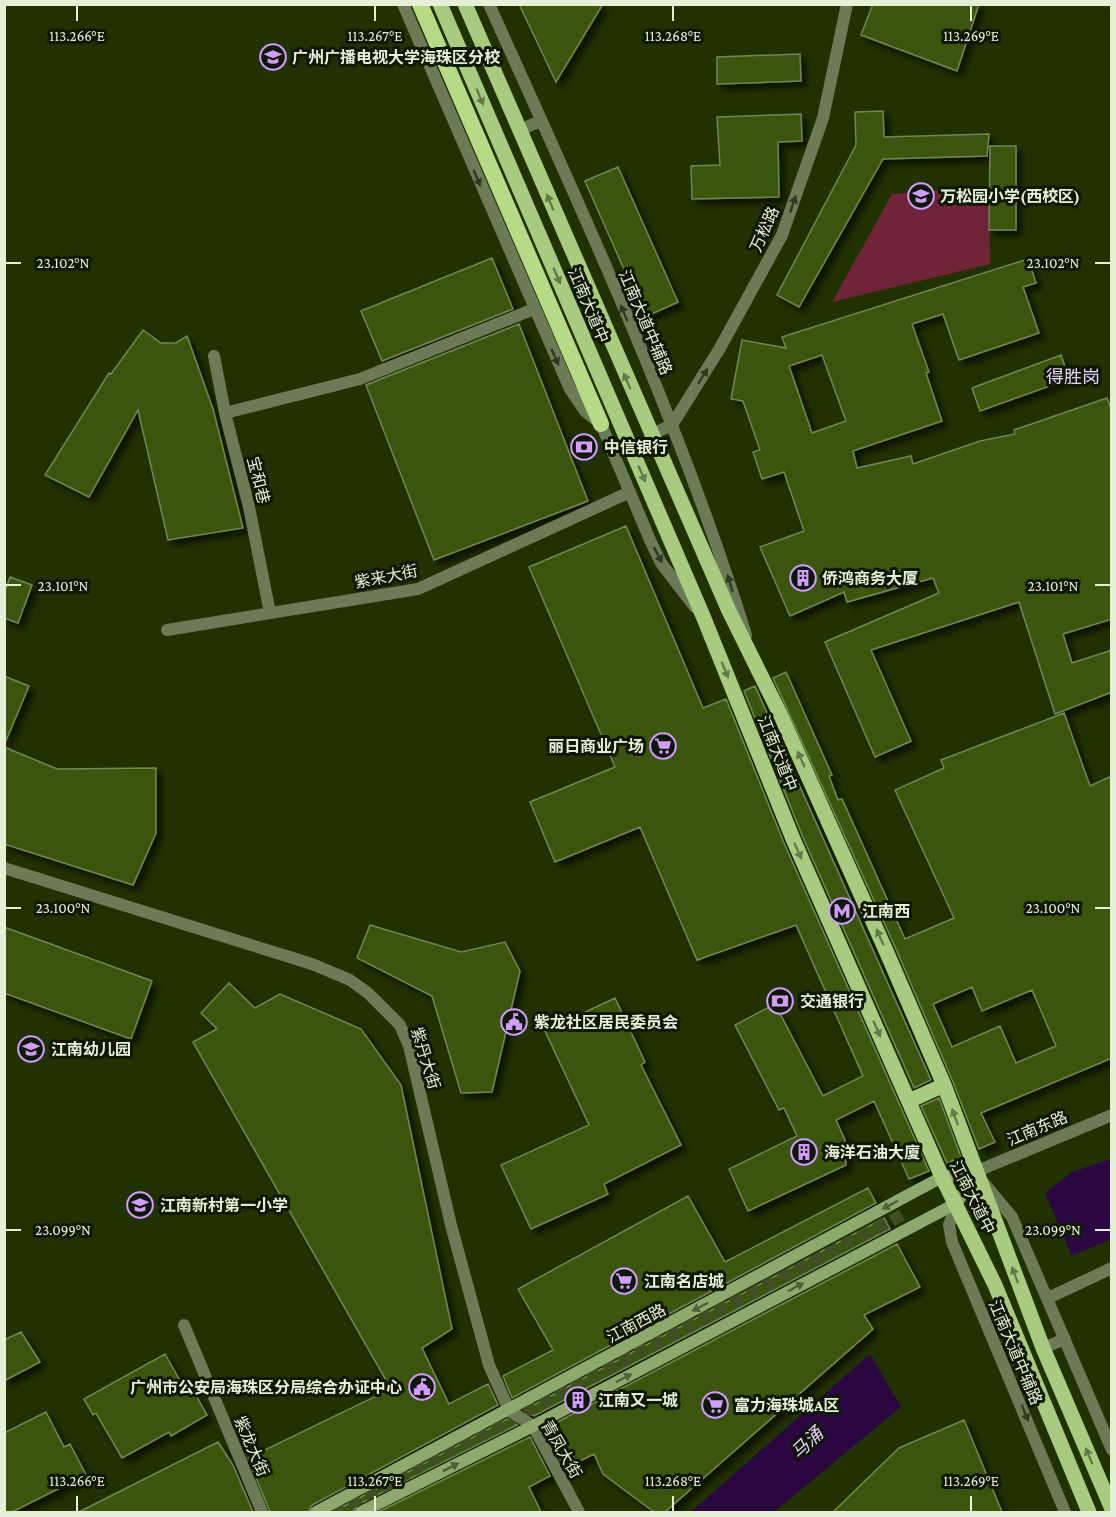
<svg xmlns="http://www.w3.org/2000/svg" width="1116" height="1517" viewBox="0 0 1116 1517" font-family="'Crimson Pro','Noto Sans SC',serif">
<defs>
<filter id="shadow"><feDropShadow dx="5.5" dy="5.5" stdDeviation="3" flood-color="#0009"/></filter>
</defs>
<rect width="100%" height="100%" fill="#213201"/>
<path fill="#6f2437" d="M 989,187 L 990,264 L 832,302 L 892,194 Z"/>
<path fill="#2a0740" d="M 1111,1159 L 1111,1239 L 1072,1256 L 1045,1193 L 1072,1172 Z
M 870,1354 L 901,1407 L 774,1512 L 691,1512 Z"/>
<path fill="#3b550c" stroke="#718656" stroke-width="1.5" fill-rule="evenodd" filter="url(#shadow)" d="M 519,4 L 603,4 L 556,82 Z
M 873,4 L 979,4 L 957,71 L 861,35 Z
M 800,54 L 801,81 L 717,84 L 717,57 Z
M 883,111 L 884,137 L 989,134 L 987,156 L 883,159 L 799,307 L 777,295 L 856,145 L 855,112 Z
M 801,114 L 802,141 L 778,142 L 779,197 L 692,199 L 691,166 L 720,165 L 717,117 Z
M 990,146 L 1016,146 L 1016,230 L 989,230 Z
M 618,167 L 678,302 L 645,317 L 585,181 Z
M 492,258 L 513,309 L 382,361 L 361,311 Z
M 1028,259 L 1036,283 L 1023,287 L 1039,333 L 959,360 L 943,314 L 912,324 L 929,372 L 926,373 L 942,421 L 853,451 L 857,468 L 911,456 L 913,464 L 980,441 L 1015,434 L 1014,430 L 1107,398 L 1112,411 L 1112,619 L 1063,634 L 1072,663 L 1112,650 L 1112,692 L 1055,714 L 1019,602 L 871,650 L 911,741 L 875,757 L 825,642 L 939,593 L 933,578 L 847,602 L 844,592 L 790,616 L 760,547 L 804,531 L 784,472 L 762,479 L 753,452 L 760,450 L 743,401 L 731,399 L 742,340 L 786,348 L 782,337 ZM 822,355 L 846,421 L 812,433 L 789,366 Z
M 519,324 L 588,501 L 434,560 L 366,385 Z
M 143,330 L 161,343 L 176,343 L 187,336 L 213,409 L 243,528 L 168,540 L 138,410 L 89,497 L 45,475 L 109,373 L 111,374 Z
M 1061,355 L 1069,379 L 980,411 L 972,388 Z
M 626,526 L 703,708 L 726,699 L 784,843 L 929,1171 L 909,1179 L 874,1101 L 836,1120 L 845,1140 L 846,1165 L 748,1211 L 729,1169 L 797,1136 L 784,1108 L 779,1110 L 735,1025 L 775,1004 L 823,1096 L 863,1076 L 796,925 L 697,960 L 640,827 L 555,862 L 530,802 L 615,767 L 529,567 Z
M 10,577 L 32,585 L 18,623 L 4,618 L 4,594 Z
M 786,672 L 832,775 L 829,776 L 838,800 L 842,799 L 905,939 L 954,918 L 895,790 L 944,768 L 941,760 L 1064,713 L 1090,786 L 1112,776 L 1112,1058 L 981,1113 L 995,1142 L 979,1149 L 953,1082 L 896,949 L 773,678 ZM 972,987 L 982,1011 L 1032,990 L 1056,1046 L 1016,1063 L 1000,1026 L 952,1047 L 933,1004 Z
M 4,676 L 29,686 L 5,743 L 4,743 Z
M 755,686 L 931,1080 L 914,1088 L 802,835 L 744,691 Z
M 4,747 L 57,769 L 156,768 L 156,833 L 133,885 L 4,844 Z
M 370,925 L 461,952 L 505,942 L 520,971 L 492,1092 L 461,1093 L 432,996 L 357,958 Z
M 4,927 L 152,981 L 131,1039 L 4,993 Z
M 229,983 L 255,1008 L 280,994 L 361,1029 L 401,1085 L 452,1329 L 422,1348 L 449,1404 L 488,1384 L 498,1405 L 312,1505 L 308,1512 L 270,1512 L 248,1458 L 391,1389 L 193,1042 L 217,1029 L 201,1013 Z
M 615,998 L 645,1062 L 641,1065 L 681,1145 L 604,1184 L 608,1194 L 531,1229 L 501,1165 L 589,1125 L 545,1031 Z
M 939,1098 L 961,1157 L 947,1163 L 921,1106 Z
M 868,1188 L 876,1203 L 512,1398 L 503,1376 L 553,1350 L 518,1289 L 688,1196 L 725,1262 Z
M 884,1218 L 890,1229 L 534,1416 L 524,1410 Z
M 897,1244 L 920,1287 L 864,1315 L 873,1329 L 665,1512 L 654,1512 L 603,1474 L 594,1454 L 565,1468 L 544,1429 Z
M 21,1332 L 40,1362 L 4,1381 L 4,1340 Z
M 165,1354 L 183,1386 L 189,1383 L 207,1415 L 171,1436 L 169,1432 L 122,1458 L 96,1413 L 93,1415 L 84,1399 Z
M 46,1412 L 64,1447 L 70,1444 L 86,1475 L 12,1512 L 4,1512 L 4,1433 Z
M 507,1419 L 517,1425 L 357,1505 L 353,1512 L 333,1512 Z
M 964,1420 L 1002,1512 L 833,1512 L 899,1448 Z
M 530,1437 L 550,1476 L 529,1487 L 541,1512 L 378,1512 Z
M 218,1442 L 233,1465 L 253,1512 L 79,1512 Z"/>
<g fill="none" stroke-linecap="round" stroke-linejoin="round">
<path stroke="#3e4f21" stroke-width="12" stroke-dasharray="12 6" stroke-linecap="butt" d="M 333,1512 L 902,1215"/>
<path stroke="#6b7b57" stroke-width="12" d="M 403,4 L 570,389 L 585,411 L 601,424 L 650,540 L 661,563 L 695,607
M 489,4 C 582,211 679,418 746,635
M 519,130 L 541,121
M 214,356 L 225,413 L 249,507 L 270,613
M 225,413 L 360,379 L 534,309
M 167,630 L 418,589 L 630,492
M 4,868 L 312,964 L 350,980 L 368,993 L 400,1025 L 409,1046 L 451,1225 L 489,1365 L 509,1410 L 533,1426 L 579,1512
M 983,1182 L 1012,1217 L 1112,1450
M 957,1203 L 949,1225 L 952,1242 L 1065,1512
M 1048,1298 L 1112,1268
M 184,1325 L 262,1512
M 1043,1348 L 1065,1339"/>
<path stroke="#6b7b57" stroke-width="12" d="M 650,435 L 672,425 L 720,348 L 782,235 L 823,118 L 847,4
M 975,1172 L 1112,1115"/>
<path stroke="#8ea86e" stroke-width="12" d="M 316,1512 L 942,1177 L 975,1172
M 361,1512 L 533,1426 L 957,1203 L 975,1172"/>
<path stroke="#a9cb7f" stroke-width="15" d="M 440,4 L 703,616 L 793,839 L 942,1177 L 995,1285 L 1089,1512
M 465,4 L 729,611 L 781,716 L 887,953 L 944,1085 L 1043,1348 L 1112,1509
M 909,1101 L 944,1085"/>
<path stroke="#b6da86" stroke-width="16" d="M 420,4 L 601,424"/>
</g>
<defs><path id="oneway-solid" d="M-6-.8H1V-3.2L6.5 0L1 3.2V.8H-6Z" transform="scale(1.5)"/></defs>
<g fill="#647a48">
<use href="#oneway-solid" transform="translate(480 97) rotate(67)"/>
<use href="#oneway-solid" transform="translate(550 202) rotate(-113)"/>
<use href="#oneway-solid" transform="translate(557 276) rotate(67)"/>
<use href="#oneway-solid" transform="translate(627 381) rotate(-113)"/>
<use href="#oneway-solid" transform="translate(642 474) rotate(67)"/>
<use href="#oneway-solid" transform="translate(725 670) rotate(68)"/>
<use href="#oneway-solid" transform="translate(801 759) rotate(-115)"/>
<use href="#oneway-solid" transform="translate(798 851) rotate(66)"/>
<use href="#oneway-solid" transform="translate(880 937) rotate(-114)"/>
<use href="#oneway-solid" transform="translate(877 1029) rotate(66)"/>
<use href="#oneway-solid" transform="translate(955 1117) rotate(-110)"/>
<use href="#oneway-solid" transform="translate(1015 1275) rotate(-111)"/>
<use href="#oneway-solid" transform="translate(1089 1456) rotate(-113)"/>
</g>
<g fill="#2f3a22">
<use href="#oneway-solid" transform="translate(477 178) rotate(67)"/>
<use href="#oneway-solid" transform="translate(793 204) rotate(-71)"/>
<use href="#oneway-solid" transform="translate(624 313) rotate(-113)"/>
<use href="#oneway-solid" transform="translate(555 357) rotate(66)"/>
<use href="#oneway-solid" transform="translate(703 376) rotate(-58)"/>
<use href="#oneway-solid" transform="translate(658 555) rotate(62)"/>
<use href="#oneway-solid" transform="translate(730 583) rotate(-107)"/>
<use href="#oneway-solid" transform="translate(1025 1413) rotate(68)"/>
</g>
<g fill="#4e603a">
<use href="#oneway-solid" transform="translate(890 1205) rotate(152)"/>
<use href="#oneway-solid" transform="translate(796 1287) rotate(-28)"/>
<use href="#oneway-solid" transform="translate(700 1307) rotate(152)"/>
<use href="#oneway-solid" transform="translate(624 1378) rotate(-28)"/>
<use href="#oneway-solid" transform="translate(451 1467) rotate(-27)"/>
</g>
<path fill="none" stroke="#e4f1d6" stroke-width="2" d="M 77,6 L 77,21M 375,6 L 375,21M 673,6 L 673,21M 971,6 L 971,21M 6,263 L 21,263M 1095,263 L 1110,263M 6,585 L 21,585M 1095,585 L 1110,585M 6,908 L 21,908M 1095,908 L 1110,908M 6,1230 L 21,1230M 1095,1230 L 1110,1230M 77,1496 L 77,1511M 375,1496 L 375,1511M 673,1496 L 673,1511M 971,1496 L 971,1511"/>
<defs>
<g id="university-ring" transform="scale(1.35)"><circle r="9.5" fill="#0f1705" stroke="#d19dfe" stroke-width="1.5"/><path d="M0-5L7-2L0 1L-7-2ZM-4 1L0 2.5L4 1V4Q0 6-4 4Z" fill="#d19dfe"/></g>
<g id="school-ring" transform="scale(1.35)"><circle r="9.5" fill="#0f1705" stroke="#d19dfe" stroke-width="1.5"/><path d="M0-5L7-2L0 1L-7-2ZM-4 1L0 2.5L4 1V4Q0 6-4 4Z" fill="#d19dfe"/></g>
<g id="bank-ring" transform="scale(1.35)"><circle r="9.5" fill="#0f1705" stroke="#d19dfe" stroke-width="1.5"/><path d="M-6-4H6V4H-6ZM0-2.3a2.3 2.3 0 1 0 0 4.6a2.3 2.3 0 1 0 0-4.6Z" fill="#d19dfe"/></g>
<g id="building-ring" transform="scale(1.35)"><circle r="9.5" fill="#0f1705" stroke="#d19dfe" stroke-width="1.5"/><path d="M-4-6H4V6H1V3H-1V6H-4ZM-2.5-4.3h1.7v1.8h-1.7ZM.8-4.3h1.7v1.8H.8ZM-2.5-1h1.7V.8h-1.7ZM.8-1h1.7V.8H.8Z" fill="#d19dfe"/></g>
<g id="supermarket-ring" transform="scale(1.35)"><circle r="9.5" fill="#0f1705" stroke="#d19dfe" stroke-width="1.5"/><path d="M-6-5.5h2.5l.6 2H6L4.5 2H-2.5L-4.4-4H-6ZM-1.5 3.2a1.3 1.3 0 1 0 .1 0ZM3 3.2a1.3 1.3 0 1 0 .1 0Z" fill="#d19dfe"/></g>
<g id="metro-ring" transform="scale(1.35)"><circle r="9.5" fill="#0f1705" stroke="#d19dfe" stroke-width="1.5"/><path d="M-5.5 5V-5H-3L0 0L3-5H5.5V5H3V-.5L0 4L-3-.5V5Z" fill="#d19dfe"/></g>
<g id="civic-ring" transform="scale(1.35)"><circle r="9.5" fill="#0f1705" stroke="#d19dfe" stroke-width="1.5"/><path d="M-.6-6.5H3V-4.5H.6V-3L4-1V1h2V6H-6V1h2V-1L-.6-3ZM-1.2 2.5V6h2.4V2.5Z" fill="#d19dfe"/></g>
</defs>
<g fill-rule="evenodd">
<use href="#university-ring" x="273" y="57"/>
<use href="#school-ring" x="921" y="196"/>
<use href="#bank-ring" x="584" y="447"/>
<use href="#building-ring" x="803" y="578"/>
<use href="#supermarket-ring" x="663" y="746"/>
<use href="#metro-ring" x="842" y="911"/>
<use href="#bank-ring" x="780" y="1001"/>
<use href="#civic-ring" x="514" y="1022"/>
<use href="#school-ring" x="31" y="1049"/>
<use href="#building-ring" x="804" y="1152"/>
<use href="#school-ring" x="140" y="1205"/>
<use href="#supermarket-ring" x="624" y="1281"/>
<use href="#civic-ring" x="422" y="1387"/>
<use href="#building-ring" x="578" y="1400"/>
<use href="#supermarket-ring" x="715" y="1405"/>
</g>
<g text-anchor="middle" stroke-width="6" stroke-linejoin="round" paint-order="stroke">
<g font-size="16" font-weight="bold" fill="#e4f1d6" stroke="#0f1705" text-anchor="start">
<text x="292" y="63">广州广播电视大学海珠区分校</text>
<text x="940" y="202">万松园小学(西校区)</text>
<text x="604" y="453">中信银行</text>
<text x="822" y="584">侨鸿商务大厦</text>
<text x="644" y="752" text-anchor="end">丽日商业广场</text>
<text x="862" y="917">江南西</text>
<text x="800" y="1007">交通银行</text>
<text x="534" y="1028">紫龙社区居民委员会</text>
<text x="51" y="1055">江南幼儿园</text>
<text x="824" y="1158">海洋石油大廈</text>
<text x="160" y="1211">江南新村第一小学</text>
<text x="644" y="1287">江南名店城</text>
<text x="402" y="1393" text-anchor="end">广州市公安局海珠区分局综合办证中心</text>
<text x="598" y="1406">江南又一城</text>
<text x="734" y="1411">富力海珠城A区</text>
</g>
<g font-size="16" fill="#e4f1d6" stroke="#0f1705">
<text transform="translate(764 229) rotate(-66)" y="6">万松路</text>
<text transform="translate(589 305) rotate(67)" y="6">江南大道中</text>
<text transform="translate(646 322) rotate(67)" y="6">江南大道中辅路</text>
<text transform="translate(259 480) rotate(76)" y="6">宝和巷</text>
<text transform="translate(386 576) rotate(-11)" y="6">紫来大街</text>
<text transform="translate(778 753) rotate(68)" y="6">江南大道中</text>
<text transform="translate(426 1058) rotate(73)" y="6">紫丹大街</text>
<text transform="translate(1037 1128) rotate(-23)" y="6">江南东路</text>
<text transform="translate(973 1197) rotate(63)" y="6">江南大道中</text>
<text transform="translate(636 1323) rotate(-28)" y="6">江南西路</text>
<text transform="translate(1016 1352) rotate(67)" y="6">江南大道中辅路</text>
<text transform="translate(252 1446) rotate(67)" y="6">紫龙大街</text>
<text transform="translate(562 1449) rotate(60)" y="6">青凤大街</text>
</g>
<g font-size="18" fill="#e9d5fe" stroke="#0f1705">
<text x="1073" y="383">得胜岗</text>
</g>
<g font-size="18" font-style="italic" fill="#e5cffa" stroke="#0f1705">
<text transform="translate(807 1443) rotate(-43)" y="6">马涌</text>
</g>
</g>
<g font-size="15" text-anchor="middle" fill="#e4f1d6" stroke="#0f1705" stroke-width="6" stroke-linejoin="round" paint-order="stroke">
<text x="77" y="41">113.266°E</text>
<text x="375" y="41">113.267°E</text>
<text x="673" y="41">113.268°E</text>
<text x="971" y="41">113.269°E</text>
<text x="63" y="268">23.102°N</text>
<text x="1053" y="268">23.102°N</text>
<text x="63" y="591">23.101°N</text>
<text x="1053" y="591">23.101°N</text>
<text x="63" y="913">23.100°N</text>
<text x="1053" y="913">23.100°N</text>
<text x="63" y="1235">23.099°N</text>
<text x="1053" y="1235">23.099°N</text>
<text x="77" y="1486">113.266°E</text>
<text x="375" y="1486">113.267°E</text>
<text x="673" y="1486">113.268°E</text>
<text x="971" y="1486">113.269°E</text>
</g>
<rect width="1116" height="1517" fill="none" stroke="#e4f1d6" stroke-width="12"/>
</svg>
